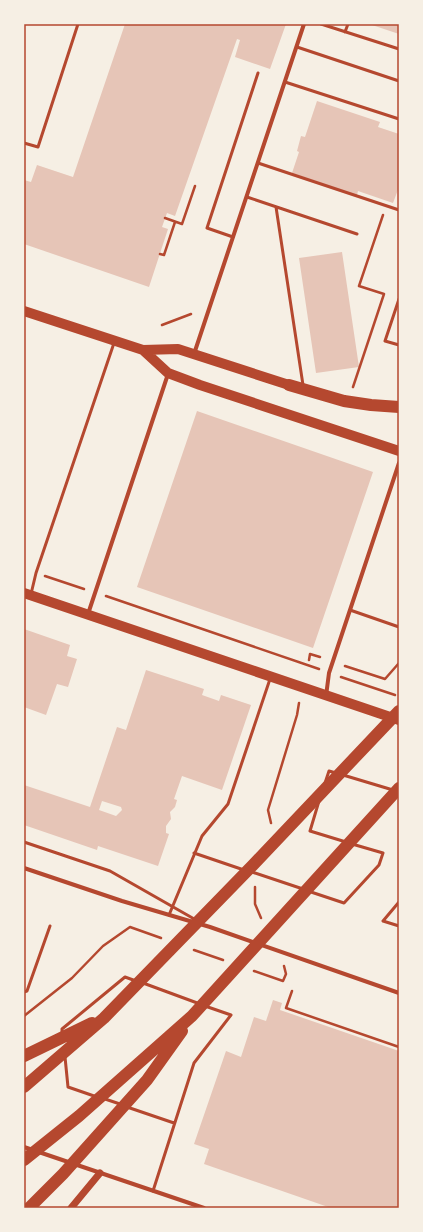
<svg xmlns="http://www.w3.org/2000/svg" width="423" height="1232" viewBox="0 0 423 1232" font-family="'Source Sans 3',sans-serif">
<rect width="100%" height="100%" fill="#f6efe4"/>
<path fill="#e6c5b7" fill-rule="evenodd" d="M 125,24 L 286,24 L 270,69 L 235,57 L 240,40 L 237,39 L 175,216 L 167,213 L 162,227 L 168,229 L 149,287 L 24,244 L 24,180 L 31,182 L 37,165 L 73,177 Z
M 369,24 L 399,24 L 399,34 Z
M 317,101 L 380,122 L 378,127 L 399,134 L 399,187 L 393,203 L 358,191 L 357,195 L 292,173 L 299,152 L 297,151 L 301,136 L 305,137 Z
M 342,252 L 359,367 L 316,373 L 299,258 Z
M 197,411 L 373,472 L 313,648 L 137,587 Z
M 24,629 L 70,645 L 67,656 L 77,659 L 68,687 L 57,684 L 46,715 L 24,707 Z
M 146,670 L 204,689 L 202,695 L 219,701 L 221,695 L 251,705 L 222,790 L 182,776 L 174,799 L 177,800 L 175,807 L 170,812 L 171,819 L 166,826 L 166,833 L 169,834 L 158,866 L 98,846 L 97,850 L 24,825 L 24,785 L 90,807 L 117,727 L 126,730 ZM 102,801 L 121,807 L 122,810 L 116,816 L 99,810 Z
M 273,1000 L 282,1003 L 280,1010 L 399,1051 L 399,1203 L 397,1208 L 331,1208 L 204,1164 L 209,1149 L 194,1144 L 226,1051 L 241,1057 L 254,1017 L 266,1021 Z"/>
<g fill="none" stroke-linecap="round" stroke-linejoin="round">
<path stroke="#b5482f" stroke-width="2.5" d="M 165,218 L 182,224 L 195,186
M 160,254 L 164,255 L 175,222
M 162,325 L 191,314
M 353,387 L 384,294 L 359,286 L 383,215
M 45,576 L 84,589
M 106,596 L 319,669
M 309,660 L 310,654 L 320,657
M 345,666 L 385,679 L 399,663
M 341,677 L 395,695
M 271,823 L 268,810 L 297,715 L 299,703
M 255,887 L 255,904 L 261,918
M 194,950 L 223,960
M 254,971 L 283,981 L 286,974 L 284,966
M 292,991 L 286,1008 L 399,1047
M 24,1016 L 72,978 L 103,946 L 130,927 L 161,938"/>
<path stroke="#b5482f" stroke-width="3" d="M 321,24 L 399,49
M 345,32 L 348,24
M 297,47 L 399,81
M 285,82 L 399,119
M 24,143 L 38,147 L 78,24
M 258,163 L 399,210
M 247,197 L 357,234
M 276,207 L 303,385
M 233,237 L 207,228 L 258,73
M 399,299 L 385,341 L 399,345
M 31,594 L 36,573 L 114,343
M 350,610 L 399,627
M 343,775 L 393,790
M 325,783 L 329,771 L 336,773
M 319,801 L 310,831 L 346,842
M 24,842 L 110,871 L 196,920
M 194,853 L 244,870
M 252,872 L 303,889
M 308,891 L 344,903 L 379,865 L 383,853 L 352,844
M 399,902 L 383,921 L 399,926
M 169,915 L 202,836 L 228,804 L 270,679
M 143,983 L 200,1004
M 24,992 L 27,991 L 50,926
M 62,1034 L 62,1029 L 125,977 L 136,981
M 65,1057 L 68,1087 L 97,1097
M 102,1098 L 120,1104
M 127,1107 L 174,1123
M 153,1191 L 194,1063 L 231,1015 L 205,1006"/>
<path stroke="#b5482f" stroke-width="4" d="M 194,354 L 304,24
M 88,614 L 168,374
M 326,696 L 329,673 L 399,463
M 24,868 L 122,901 L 210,927 L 399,993
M 24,1147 L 204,1208"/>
<path stroke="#b5482f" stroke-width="7" d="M 71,1208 L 100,1173"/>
<path stroke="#b5482f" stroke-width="10" d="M 24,311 L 143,350 L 168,373 L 200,385 L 399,451
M 143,350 L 178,349 L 289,385
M 24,593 L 399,720"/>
<path stroke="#b5482f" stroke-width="12" d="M 289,385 L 344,401 L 371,405 L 399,407
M 24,1056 L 92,1023
M 24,1087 L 104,1018 L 253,865 L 399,711
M 24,1160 L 79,1116 L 192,1016 L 399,788
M 29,1208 L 63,1174 L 147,1080 L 182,1031"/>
</g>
<rect width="423" height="1232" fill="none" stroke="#f6efe4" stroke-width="50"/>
<rect x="25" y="25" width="373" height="1182" fill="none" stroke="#b5482f" stroke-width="1.5"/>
</svg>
